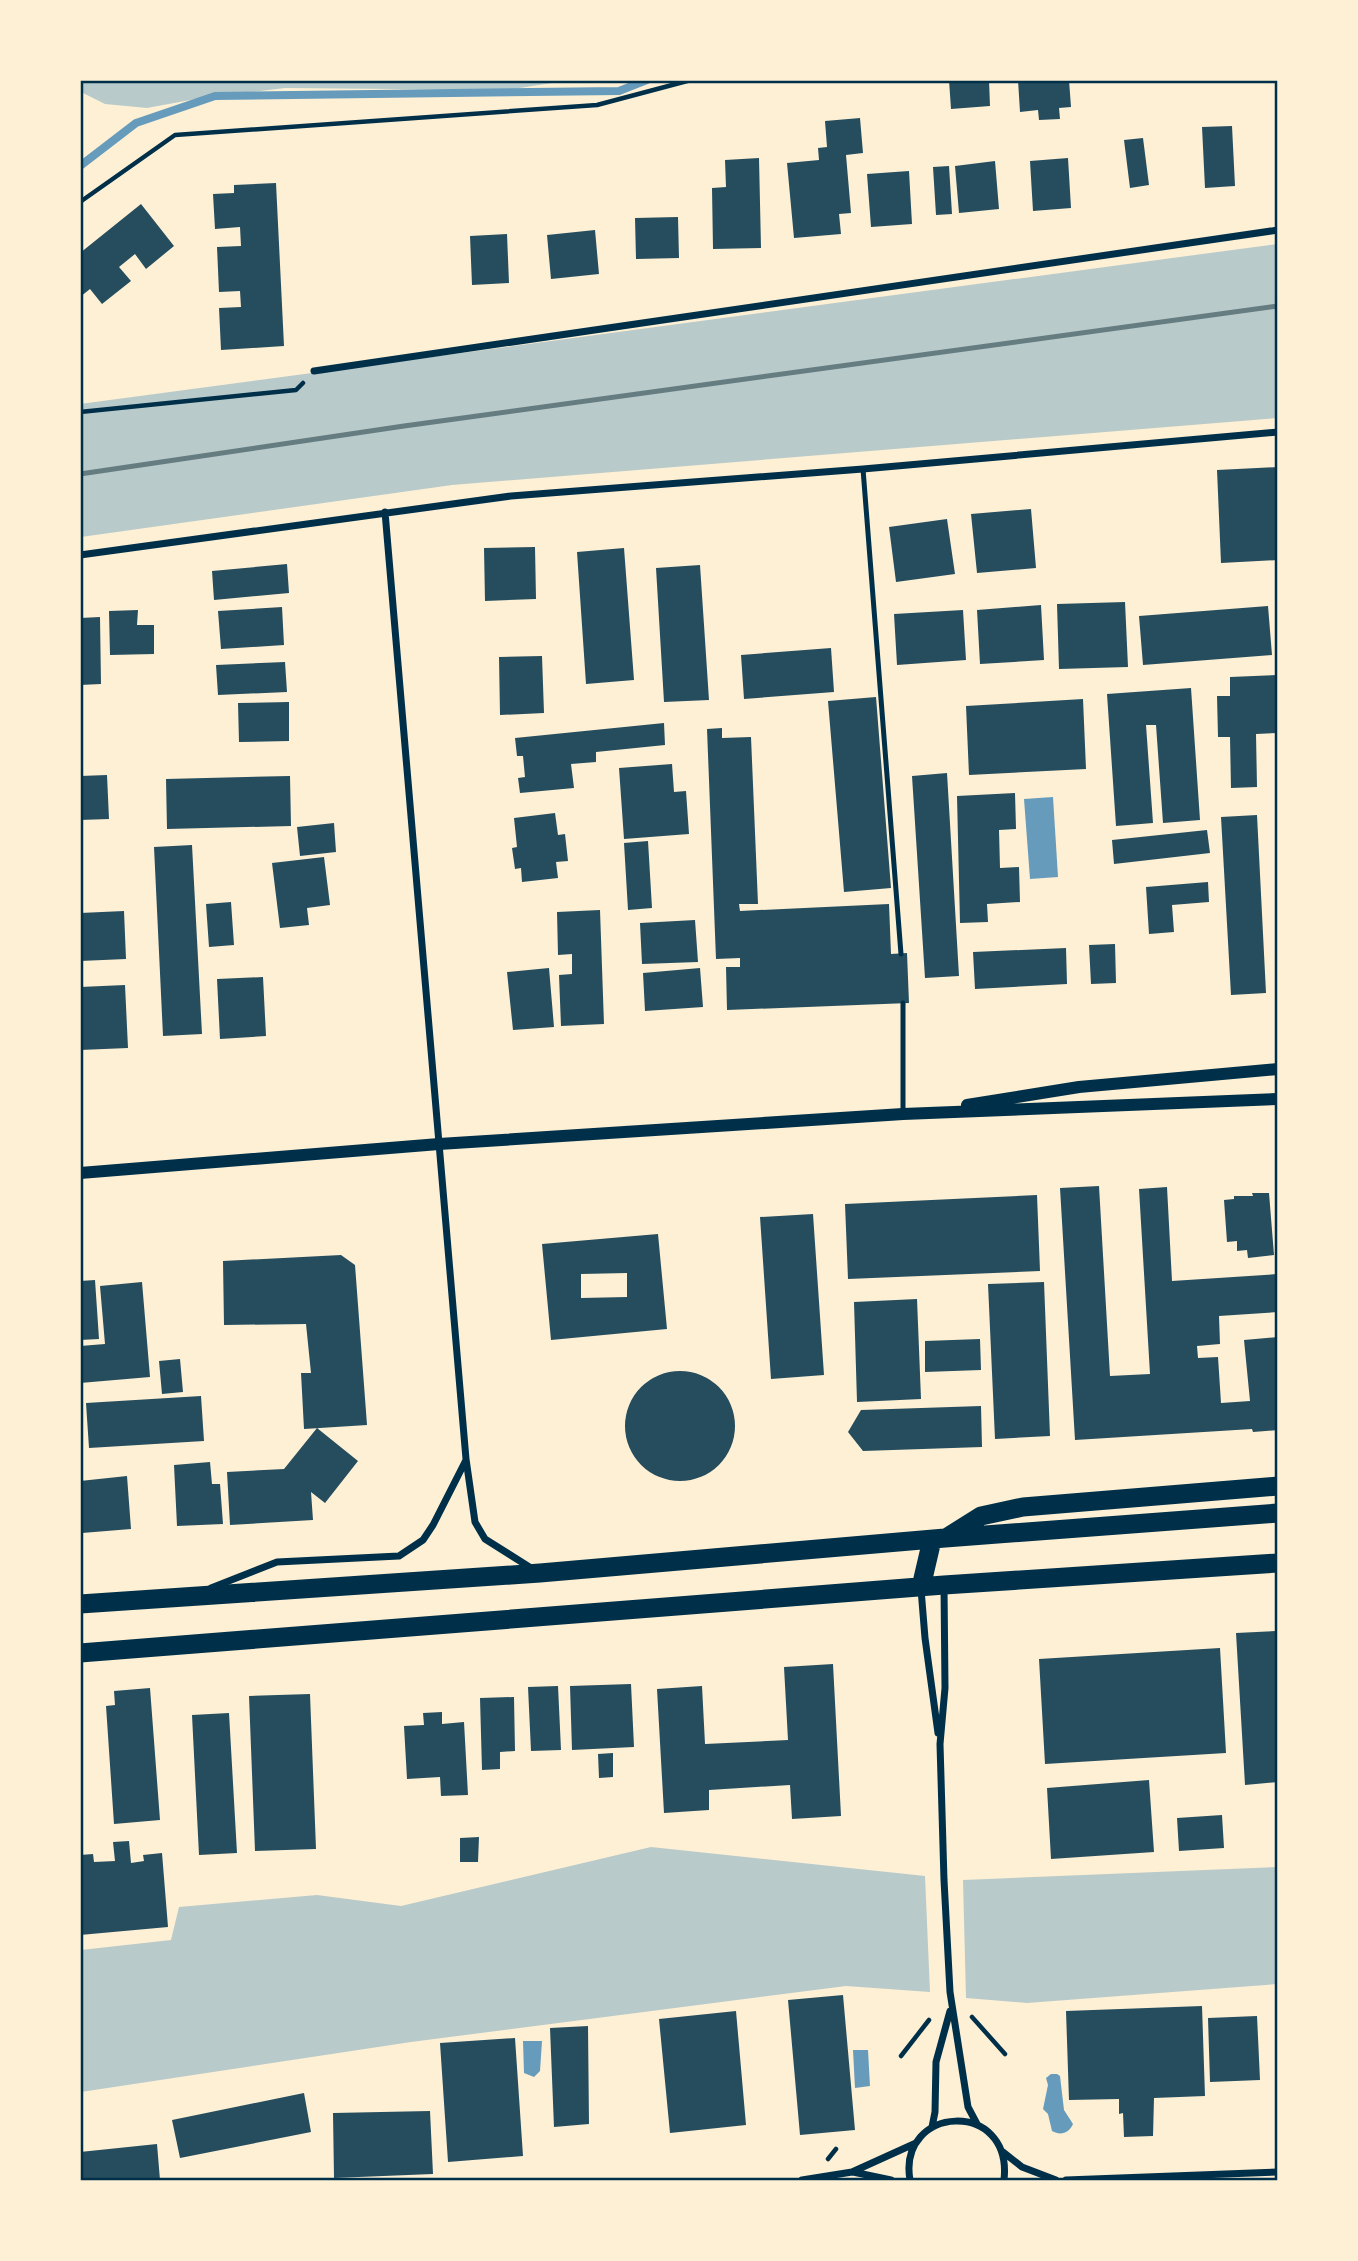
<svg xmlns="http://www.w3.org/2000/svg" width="1358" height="2261" viewBox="0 0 1358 2261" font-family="'Work Sans',sans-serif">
<rect width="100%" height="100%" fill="#fdf0d5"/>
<path fill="#b9caca" d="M 81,80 L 565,80 L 565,81 L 507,90 L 285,88 L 201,98 L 147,108 L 105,104 L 81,92 Z
M 1277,244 L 1277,418 L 452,485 L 81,537 L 80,404 Z
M 651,1847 L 925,1876 L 930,1992 L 846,1986 L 411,2042 L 81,2092 L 81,1950 L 171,1940 L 179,1907 L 317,1895 L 401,1906 Z
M 1277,1867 L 1277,1984 L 1027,2003 L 966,1998 L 963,1880 Z"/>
<path fill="#669bbc" d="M 1053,797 L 1058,877 L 1030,879 L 1024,799 Z
M 523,2041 L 542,2041 L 540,2071 L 534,2077 L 524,2073 Z
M 853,2050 L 868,2050 L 870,2086 L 855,2088 Z
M 1051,2074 L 1057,2074 L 1060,2076 L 1064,2110 L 1073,2124 C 1069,2133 1061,2136 1052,2131 L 1048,2114 L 1043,2109 L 1048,2085 L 1046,2078 Z"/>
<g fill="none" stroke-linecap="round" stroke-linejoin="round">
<path stroke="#669bbc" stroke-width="8" d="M 80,166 L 136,123 L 215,96 L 619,91 L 647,80"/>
</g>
<path fill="#264d5e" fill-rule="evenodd" d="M 949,80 L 989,80 L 990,106 L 951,109 Z
M 1018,80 L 1069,80 L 1071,107 L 1059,108 L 1060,119 L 1039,120 L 1038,110 L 1020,112 Z
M 860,118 L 863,153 L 846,155 L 851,213 L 839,214 L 841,234 L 794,238 L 787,163 L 819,160 L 818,148 L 827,147 L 825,121 Z
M 1232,126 L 1235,186 L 1205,188 L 1202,127 Z
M 1143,138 L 1149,185 L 1130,188 L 1124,140 Z
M 759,158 L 761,248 L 713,249 L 712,188 L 726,187 L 725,160 Z
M 1068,158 L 1071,208 L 1033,211 L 1030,161 Z
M 995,161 L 999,209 L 959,213 L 955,166 Z
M 949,166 L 952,214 L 936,215 L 933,167 Z
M 909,171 L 912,224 L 871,227 L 867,174 Z
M 276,183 L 284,346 L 221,350 L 219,308 L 241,307 L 240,291 L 219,292 L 217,247 L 241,246 L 240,227 L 215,229 L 213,194 L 234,193 L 234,185 Z
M 141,204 L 174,246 L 146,269 L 135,254 L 119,267 L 131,281 L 102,304 L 90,289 L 80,297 L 80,253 Z
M 678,217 L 679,258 L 636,259 L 635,218 Z
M 595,230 L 599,274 L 551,279 L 547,235 Z
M 507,234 L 509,283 L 472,285 L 470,236 Z
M 1278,467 L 1278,560 L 1221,563 L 1217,470 Z
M 1031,509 L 1036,568 L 977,573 L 971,514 Z
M 947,519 L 955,574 L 896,582 L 889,527 Z
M 535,547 L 536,599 L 485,601 L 484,548 Z
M 624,548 L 634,680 L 586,684 L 577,552 Z
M 287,564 L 289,593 L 214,600 L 212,571 Z
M 700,565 L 709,700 L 664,702 L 656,568 Z
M 1125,602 L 1128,667 L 1059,669 L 1057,604 Z
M 1041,605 L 1044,660 L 980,664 L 977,610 Z
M 1268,606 L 1272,655 L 1143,665 L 1139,616 Z
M 282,607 L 284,645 L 221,649 L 218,611 Z
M 138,610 L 137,625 L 154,625 L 154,654 L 110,655 L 109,611 Z
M 963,610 L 966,660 L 897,665 L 894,614 Z
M 100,617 L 101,684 L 80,685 L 80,618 Z
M 831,648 L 834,692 L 744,699 L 741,655 Z
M 542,656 L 544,713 L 500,715 L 499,657 Z
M 285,662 L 287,692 L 218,695 L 216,665 Z
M 1278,675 L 1278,733 L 1256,734 L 1257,787 L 1231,788 L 1230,737 L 1218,737 L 1217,696 L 1230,696 L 1230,677 Z
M 1191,688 L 1200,820 L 1163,823 L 1156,725 L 1146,725 L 1153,823 L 1116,826 L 1107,694 Z
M 876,697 L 891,888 L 844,892 L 828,701 Z
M 1083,699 L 1086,769 L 969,775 L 966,706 Z
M 289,702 L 289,741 L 239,742 L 238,703 Z
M 664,723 L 665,745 L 596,752 L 596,762 L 571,764 L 574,788 L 520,793 L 518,778 L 525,777 L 523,756 L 517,756 L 515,738 Z
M 722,728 L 722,738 L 751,737 L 758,904 L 739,904 L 740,911 L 889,904 L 891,954 L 907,953 L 909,1003 L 727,1010 L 726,967 L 740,967 L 740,958 L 716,959 L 707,729 Z
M 672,764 L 674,792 L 686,791 L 689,834 L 624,839 L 619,768 Z
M 947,773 L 959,976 L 925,978 L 912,776 Z
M 107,775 L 109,819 L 80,820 L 80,776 Z
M 290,776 L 291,826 L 167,829 L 166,779 Z
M 1015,793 L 1016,829 L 999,830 L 1000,868 L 1019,867 L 1020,902 L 987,904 L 988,922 L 960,923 L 957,796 Z
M 555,813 L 558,835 L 565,834 L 568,861 L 556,862 L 558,878 L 522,882 L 521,868 L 515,869 L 512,848 L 517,847 L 514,818 Z
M 1257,815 L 1266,993 L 1231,995 L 1221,817 Z
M 334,823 L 336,852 L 300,856 L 297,827 Z
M 1207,830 L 1210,853 L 1114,864 L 1112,840 Z
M 648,841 L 652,908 L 628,910 L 624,843 Z
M 192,845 L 202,1034 L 163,1036 L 154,847 Z
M 324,857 L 330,905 L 307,908 L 309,925 L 280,928 L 272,863 Z
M 1208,882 L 1209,902 L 1172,905 L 1174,932 L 1149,934 L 1146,887 Z
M 231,902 L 234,945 L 209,947 L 206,904 Z
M 600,910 L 604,1024 L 561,1026 L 559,975 L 572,974 L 572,954 L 558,955 L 557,912 Z
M 124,911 L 126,959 L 80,961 L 80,913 Z
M 695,920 L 698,962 L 642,964 L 640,923 Z
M 1115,944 L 1116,983 L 1091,984 L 1089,945 Z
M 1066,948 L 1067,984 L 975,989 L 973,952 Z
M 549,968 L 554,1027 L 513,1030 L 507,972 Z
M 700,968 L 703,1007 L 645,1011 L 643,973 Z
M 263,977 L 266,1036 L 220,1039 L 217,979 Z
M 125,985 L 128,1048 L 80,1050 L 80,987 Z
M 1099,1186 L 1110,1376 L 1150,1374 L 1139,1189 L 1167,1187 L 1172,1281 L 1278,1274 L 1278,1312 L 1219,1316 L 1220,1344 L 1197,1346 L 1198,1358 L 1218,1357 L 1221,1403 L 1250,1401 L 1244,1340 L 1278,1337 L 1278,1430 L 1253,1432 L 1252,1429 L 1075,1440 L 1060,1188 Z
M 1252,1193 L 1269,1193 L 1274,1255 L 1248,1258 L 1247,1250 L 1237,1251 L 1237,1241 L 1227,1242 L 1224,1200 L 1234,1199 L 1234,1196 L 1253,1196 Z
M 1037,1195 L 1040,1271 L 848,1279 L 845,1204 Z
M 813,1214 L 824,1375 L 771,1379 L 760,1217 Z
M 658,1234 L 667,1329 L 551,1340 L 542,1244 ZM 627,1273 L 627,1297 L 581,1298 L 581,1274 Z
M 341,1255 L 355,1265 L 367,1425 L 304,1429 L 301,1373 L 311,1373 L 306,1324 L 224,1325 L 223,1261 Z
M 95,1280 L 99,1339 L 80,1340 L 80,1281 Z
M 142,1282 L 150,1377 L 80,1383 L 80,1346 L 105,1344 L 100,1286 Z
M 1044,1282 L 1050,1436 L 995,1439 L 988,1284 Z
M 917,1299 L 921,1399 L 857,1402 L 854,1302 Z
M 980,1339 L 981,1370 L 925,1372 L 925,1341 Z
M 180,1359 L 183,1392 L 162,1394 L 159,1361 Z
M625 1426a55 55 0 1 1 110 0a55 55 0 1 1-110 0Z
M 201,1396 L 204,1441 L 89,1448 L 86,1403 Z
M 981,1406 L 982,1447 L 863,1451 L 848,1432 L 861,1410 Z
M 317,1428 L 358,1461 L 325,1503 L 311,1492 L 313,1520 L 230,1525 L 227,1472 L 284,1469 Z
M 210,1462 L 212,1484 L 220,1484 L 223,1524 L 177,1526 L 174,1465 Z
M 127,1476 L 131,1529 L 82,1533 L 80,1481 Z
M 1276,1631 L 1278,1782 L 1245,1785 L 1236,1633 Z
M 1220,1648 L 1226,1753 L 1045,1764 L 1039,1659 Z
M 833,1664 L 841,1816 L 792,1819 L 790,1785 L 709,1790 L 709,1810 L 664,1813 L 657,1689 L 702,1686 L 705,1744 L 788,1740 L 784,1667 Z
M 631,1684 L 634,1747 L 572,1750 L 570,1686 Z
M 558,1686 L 561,1750 L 531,1751 L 528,1687 Z
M 150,1688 L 160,1820 L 114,1824 L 106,1706 L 115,1705 L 114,1691 Z
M 310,1694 L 316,1849 L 255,1851 L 249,1696 Z
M 514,1697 L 515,1751 L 500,1752 L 500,1769 L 482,1770 L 480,1698 Z
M 442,1712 L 442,1724 L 464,1722 L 468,1795 L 441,1796 L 440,1777 L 407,1779 L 404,1726 L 424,1725 L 423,1713 Z
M 229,1713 L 237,1853 L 199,1855 L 192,1715 Z
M 613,1753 L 613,1777 L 599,1778 L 598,1754 Z
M 1149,1780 L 1154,1852 L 1051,1859 L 1047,1788 Z
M 1222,1815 L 1224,1848 L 1179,1851 L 1177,1818 Z
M 479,1837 L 478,1862 L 460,1862 L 460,1838 Z
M 129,1841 L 131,1863 L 144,1861 L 143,1855 L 162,1853 L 168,1927 L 80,1935 L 80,1855 L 93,1854 L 94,1862 L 115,1861 L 113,1842 Z
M 843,1995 L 855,2130 L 800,2135 L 788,2000 Z
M 1202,2006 L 1205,2096 L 1154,2098 L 1153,2136 L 1124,2137 L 1123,2113 L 1119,2114 L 1119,2099 L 1069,2100 L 1066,2011 Z
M 736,2011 L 746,2125 L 670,2133 L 659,2019 Z
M 1257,2016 L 1260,2080 L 1210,2082 L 1208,2018 Z
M 588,2026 L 589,2124 L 554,2127 L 550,2028 Z
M 515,2038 L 523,2156 L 448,2162 L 440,2043 Z
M 304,2093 L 311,2132 L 180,2158 L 172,2120 Z
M 430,2111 L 433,2174 L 334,2178 L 333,2113 Z
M 157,2144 L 160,2180 L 80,2180 L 80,2152 Z"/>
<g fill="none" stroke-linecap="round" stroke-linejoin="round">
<path stroke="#003049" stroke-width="4.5" d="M 80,202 L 175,135 L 597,105 L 691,80
M 80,412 L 296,390 L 303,383
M 972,2017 L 1005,2054
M 901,2056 L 929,2020
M 828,2159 L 836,2149"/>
<path stroke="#003049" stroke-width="5" d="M 863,469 L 901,954
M 903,1114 L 903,1003"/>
<path stroke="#003049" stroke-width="7" d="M 314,371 L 1278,230
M 385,512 L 466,1459 L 475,1522 L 485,1539 L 531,1568
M 80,555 L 511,496 L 863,469 L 1278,432
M 944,1586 L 945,1688 L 940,1744 L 944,1880 L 950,1992 L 968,2107 L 977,2124
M 211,1588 L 277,1562 L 399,1556 L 423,1540 L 433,1525 L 466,1460
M 921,1589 L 925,1638 L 938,1733
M 932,2127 L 935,2112 L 936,2062 L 950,2011
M 1003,2152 L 1022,2167 L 1056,2180
M 853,2172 L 891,2180
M 802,2180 L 852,2172 L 916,2143
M 910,2180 C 897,2105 1013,2098 1004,2180
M 1066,2180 L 1278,2172"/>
<path stroke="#003049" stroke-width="12" d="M 967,1105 L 1079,1087 L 1278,1069
M 80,1173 L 439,1144 L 903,1114 L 1278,1099"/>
<path stroke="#003049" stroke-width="19" d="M 946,1538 L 981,1516 L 1023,1507 L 1278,1486
M 921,1587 L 932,1540
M 80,1604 L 540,1573 L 945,1538 L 1278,1513
M 80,1653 L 944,1585 L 1278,1563"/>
<path stroke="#657d81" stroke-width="5" d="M 80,474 L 404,426 L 1278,306"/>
</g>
<rect width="1358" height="2261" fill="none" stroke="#fdf0d5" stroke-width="164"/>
<rect x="82" y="82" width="1194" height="2097" fill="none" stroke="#003049" stroke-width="2.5"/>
</svg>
